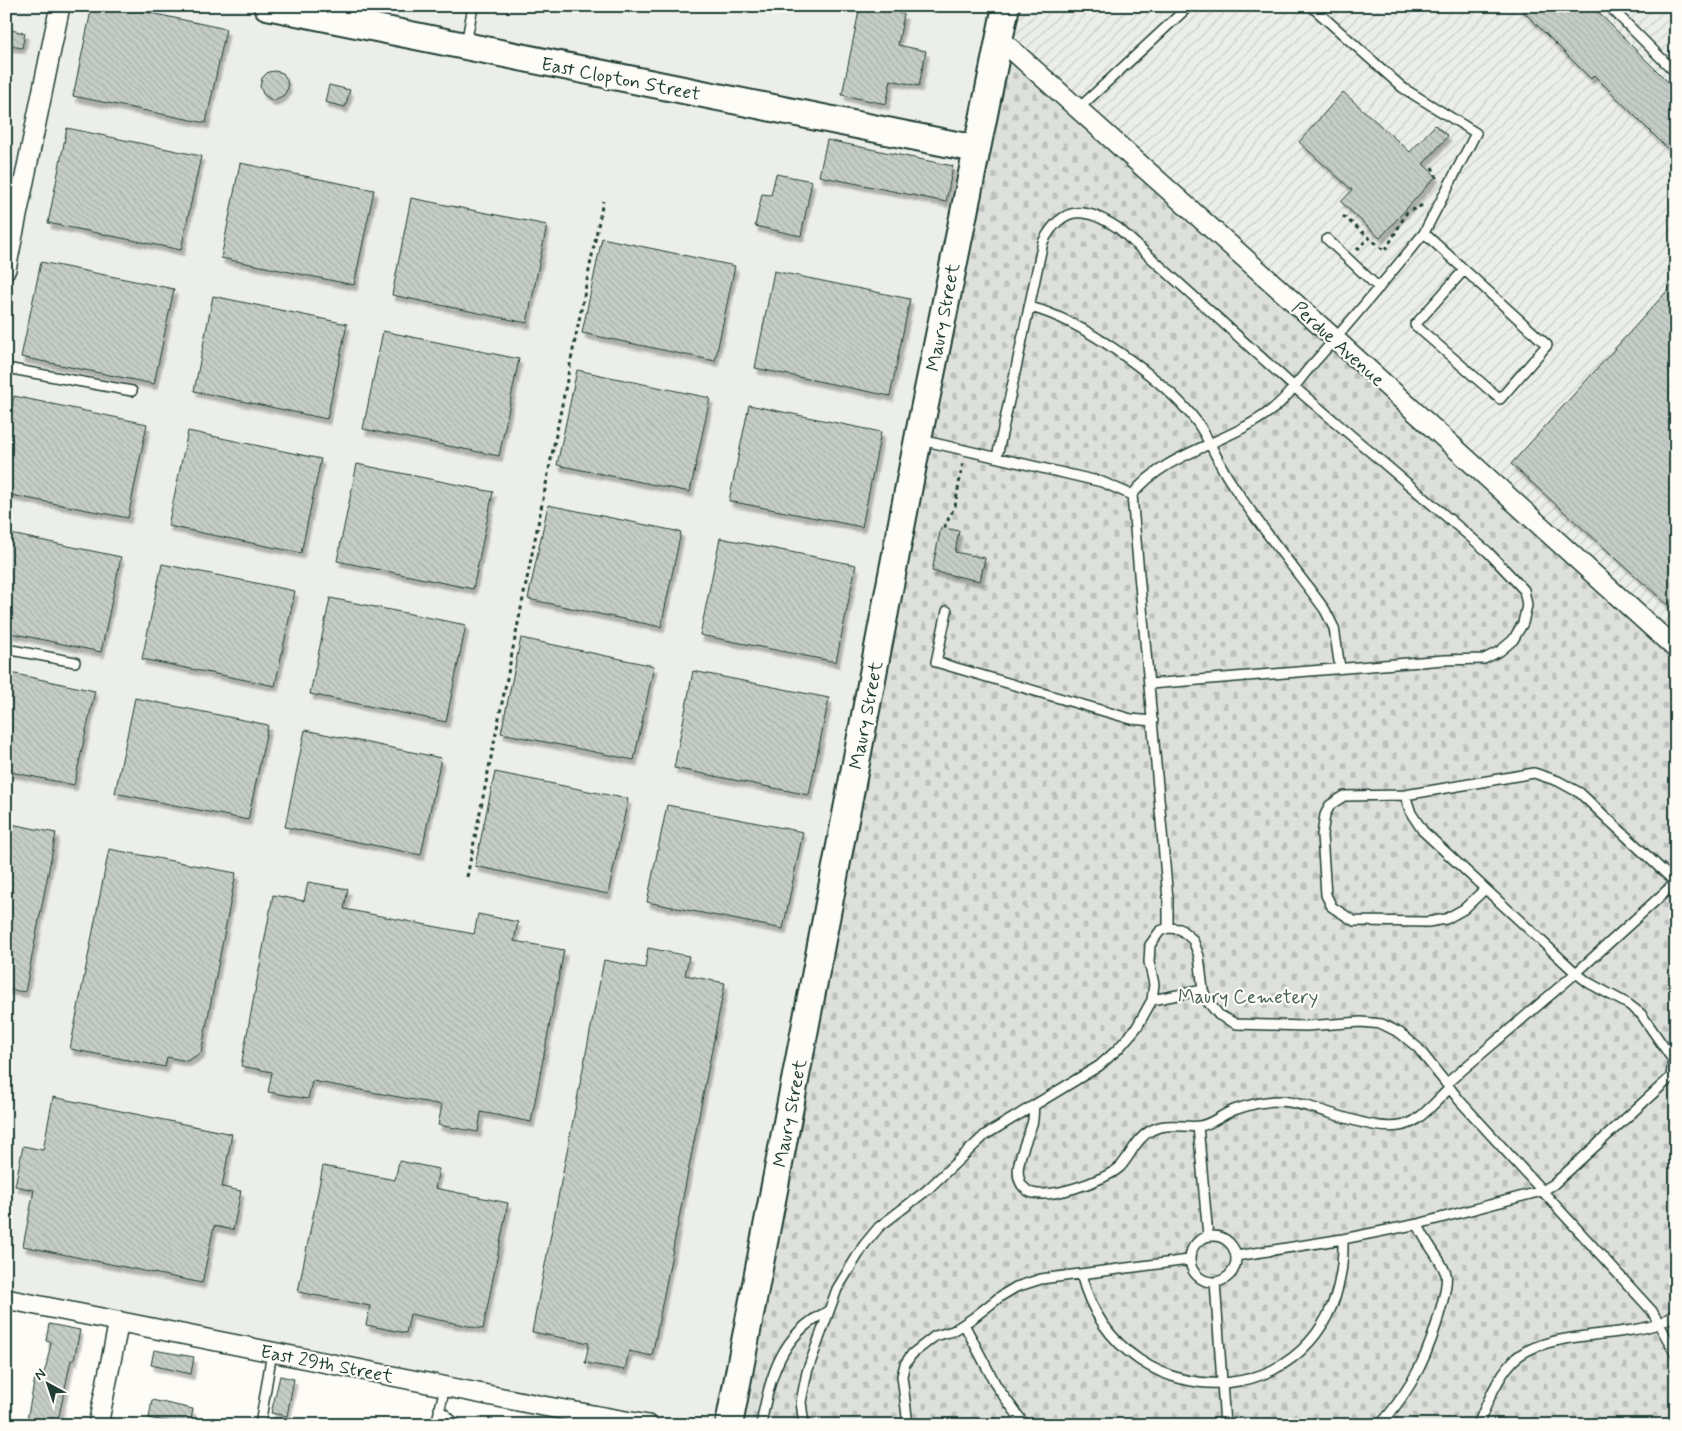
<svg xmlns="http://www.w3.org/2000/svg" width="1682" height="1431" viewBox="0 0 1682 1431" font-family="Mynerve,sans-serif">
<defs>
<pattern id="industrial-furrows" width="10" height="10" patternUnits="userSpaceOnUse" patternTransform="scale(1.25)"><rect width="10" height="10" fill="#eceee9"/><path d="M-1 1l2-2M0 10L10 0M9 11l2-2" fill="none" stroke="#cacdc8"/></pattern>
<pattern id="cemetery-stones" width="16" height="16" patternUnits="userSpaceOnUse" patternTransform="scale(1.25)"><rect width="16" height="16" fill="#dde0db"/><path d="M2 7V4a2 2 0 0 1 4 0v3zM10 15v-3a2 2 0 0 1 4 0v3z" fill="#bdc1bd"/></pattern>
<pattern id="building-back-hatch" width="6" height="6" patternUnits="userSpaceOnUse" patternTransform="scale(1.25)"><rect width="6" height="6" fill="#c6cdc7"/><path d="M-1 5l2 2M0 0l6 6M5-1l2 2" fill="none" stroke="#aab1ac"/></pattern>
<filter id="shadow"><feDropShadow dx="3" dy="5.5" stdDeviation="1" flood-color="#0004"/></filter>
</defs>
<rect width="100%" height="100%" fill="#fdfcf7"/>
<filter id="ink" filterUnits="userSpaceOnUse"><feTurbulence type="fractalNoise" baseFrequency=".02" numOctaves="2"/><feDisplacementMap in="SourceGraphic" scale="10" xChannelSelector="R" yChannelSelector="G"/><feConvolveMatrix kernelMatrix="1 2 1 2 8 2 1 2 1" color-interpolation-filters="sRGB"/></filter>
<g filter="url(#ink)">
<path fill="#eceee9" d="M 6,6 L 1006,6 L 729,1425 L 522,1425 L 528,1400 L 6,1299 Z"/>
<path fill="url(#industrial-furrows)" d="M 1006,6 L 1676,6 L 1676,649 L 1001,30 Z"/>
<path fill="url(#cemetery-stones)" stroke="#7e8e88" d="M 1001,30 L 1676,649 L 1676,1425 L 729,1425 Z"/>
<path fill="url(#building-back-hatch)" stroke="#1f3d34" filter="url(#shadow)" d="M 92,6 L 118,6 L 226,29 L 206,123 L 73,96 Z
M 860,6 L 904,14 L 898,45 L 926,51 L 919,86 L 891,80 L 886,104 L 842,95 Z
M 1518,6 L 1592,6 L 1676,90 L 1676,157 L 1594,75 L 1591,79 Z
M 6,29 L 25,33 L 22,48 L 6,45 Z
M 275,71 L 283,73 L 287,80 L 288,88 L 284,95 L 273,101 L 263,94 L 260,86 L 262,78 L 268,72 Z
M 329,85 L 350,90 L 345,107 L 325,102 Z
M 1343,92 L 1410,152 L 1435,125 L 1448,136 L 1423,164 L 1436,176 L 1380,238 L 1341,202 L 1352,190 L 1299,142 Z
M 67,128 L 201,156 L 181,250 L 48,223 Z
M 827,140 L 953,166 L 946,202 L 819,176 Z
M 240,163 L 374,190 L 354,285 L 221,258 Z
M 776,174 L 812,181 L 801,236 L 755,226 L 762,194 L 771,195 Z
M 411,198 L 547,225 L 527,323 L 392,295 Z
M 602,238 L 735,266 L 715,361 L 582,333 Z
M 41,262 L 174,289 L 154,384 L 21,357 Z
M 774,271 L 910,299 L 890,396 L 755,368 Z
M 1676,281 L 1676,596 L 1668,605 L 1511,464 Z
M 213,296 L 347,324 L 327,419 L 194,391 Z
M 383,331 L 519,359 L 499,456 L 363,429 Z
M 577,370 L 710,398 L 690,492 L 557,465 Z
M 14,396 L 147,424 L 128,518 L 6,494 L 6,435 Z
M 749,405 L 881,432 L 862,527 L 729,501 Z
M 188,431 L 321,459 L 301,553 L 168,526 Z
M 357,464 L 493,492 L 473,589 L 337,561 Z
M 548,505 L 681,532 L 661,627 L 528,599 Z
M 941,527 L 959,531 L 955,552 L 985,558 L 980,581 L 932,571 Z
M 6,533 L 121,557 L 101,652 L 6,632 Z
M 720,538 L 856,565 L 836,662 L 700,635 Z
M 162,564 L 295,591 L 275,686 L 142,659 Z
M 330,598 L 466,625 L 446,722 L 310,694 Z
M 521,638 L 654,666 L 634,760 L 501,733 Z
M 693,671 L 829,698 L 809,795 L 674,768 Z
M 6,672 L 95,691 L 74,785 L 6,771 Z
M 135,698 L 268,725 L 248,820 L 115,793 Z
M 305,730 L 441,758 L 421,855 L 285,827 Z
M 495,772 L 628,799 L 608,894 L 475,866 Z
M 667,805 L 803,832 L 783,929 L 647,902 Z
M 6,823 L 56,833 L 25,992 L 6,989 Z
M 109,849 L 236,873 L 201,1053 L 187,1061 L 167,1057 L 165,1067 L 70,1049 Z
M 308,882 L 348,889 L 344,909 L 474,934 L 478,914 L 518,922 L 514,941 L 564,950 L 531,1122 L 481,1112 L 478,1132 L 438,1125 L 442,1105 L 312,1081 L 308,1099 L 268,1092 L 272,1072 L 241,1066 L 273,895 L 304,901 Z
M 648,948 L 689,956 L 685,975 L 725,983 L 652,1356 L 629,1351 L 625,1370 L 585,1363 L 589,1343 L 532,1332 L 604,960 L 645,968 Z
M 53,1097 L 232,1134 L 222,1187 L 241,1191 L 233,1230 L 214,1226 L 202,1283 L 23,1246 L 34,1190 L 15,1186 L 23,1146 L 43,1150 Z
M 399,1161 L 439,1169 L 435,1188 L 508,1203 L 483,1329 L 410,1314 L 406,1333 L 366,1325 L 370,1306 L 298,1292 L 323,1166 L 395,1180 Z
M 49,1324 L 80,1330 L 74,1360 L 71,1360 L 57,1425 L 26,1425 L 35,1378 L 41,1379 L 46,1367 L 51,1342 L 46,1341 Z
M 154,1350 L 194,1357 L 191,1374 L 151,1365 Z
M 280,1376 L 294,1379 L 287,1416 L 271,1413 Z
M 152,1400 L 193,1409 L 190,1425 L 149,1418 Z"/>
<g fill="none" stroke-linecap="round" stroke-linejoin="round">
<g stroke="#1f3d34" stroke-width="12">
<path id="lane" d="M 1311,6 L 1403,88 L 1476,133 L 1424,233
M 1609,6 L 1676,73
M 466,44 L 473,6
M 1078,109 L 1189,6
M 1327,239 L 1379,288
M 1030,307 C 1082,320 1164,379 1197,422 C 1210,440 1218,463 1230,481 C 1259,526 1294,567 1325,610 L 1334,628 L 1340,668
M 6,368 L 132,391
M 921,440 L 1102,482 L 1132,495
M 997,457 L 1043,242 C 1063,204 1086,207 1118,228 L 1293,386 L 1488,552 L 1524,590 L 1527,605 L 1523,623 L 1513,640 L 1500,651 L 1484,659 L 1444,660 L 1150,684
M 947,611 L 936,662 L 1131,719 L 1153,721
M 6,649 L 75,662
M 1405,795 L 1411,813 L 1423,831 L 1576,973 L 1589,983 L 1628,1004 L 1641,1014 L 1673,1060 L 1671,1077 L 1676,1078
M 1485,889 L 1464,909 L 1446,919 L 1428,922 L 1354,921 L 1332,907 L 1326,895 L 1322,835 L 1325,815 L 1330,805 L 1344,796 L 1405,795 L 1534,773 L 1558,781 L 1580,793 L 1676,883
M 1168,928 L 1168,899 L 1132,495 C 1166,452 1227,444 1270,411 C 1286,400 1298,381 1311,366 C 1350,323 1387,278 1424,233 L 1547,345 L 1500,399 L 1415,325 L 1464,270
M 1152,1000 L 1203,990
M 1447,1083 L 1576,973 L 1675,883
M 1034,1106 C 1033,1112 1034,1119 1032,1124 C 1027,1142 1006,1177 1028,1191 C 1045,1202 1106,1180 1120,1167 C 1131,1155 1137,1137 1152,1130 C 1166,1122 1185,1128 1200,1126 C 1212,1124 1223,1114 1234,1110 C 1248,1105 1265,1101 1279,1101 C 1317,1102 1381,1141 1414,1121 C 1427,1113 1439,1098 1450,1088
M 1198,1126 L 1208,1236
M1190 1259a23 23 0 1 1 46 0a23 23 0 1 1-46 0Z
M 1236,1256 L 1343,1239 L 1418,1224 L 1542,1191 L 1554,1184 L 1671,1077
M 1081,1274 C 1121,1431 1347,1418 1343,1239
M 1215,1282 L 1225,1425
M 964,1324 L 997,1387 L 1025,1425
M 439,1409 L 457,1425
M 260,1425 L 272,1352
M 436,1425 L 445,1387
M 761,1425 C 769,1379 781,1333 827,1312
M 804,1425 L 801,1402 L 807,1372 L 837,1289 L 864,1245 L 879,1227 L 927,1190 L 985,1135 L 1099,1066 L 1118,1049 L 1137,1027 L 1152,1000 L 1154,984 L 1149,962 L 1150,945 L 1160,931 L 1168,928 L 1180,929 L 1193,940 L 1199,956 L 1203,990 L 1208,1002 L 1219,1015 L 1236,1024 L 1306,1026 L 1361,1022 L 1382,1024 L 1400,1033 L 1418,1048 L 1460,1101 L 1652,1311 L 1676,1355
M 908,1425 L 902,1376 L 905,1364 L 912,1354 L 935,1336 L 953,1331 L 973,1318 L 1001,1296 L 1016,1287 L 1041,1279 L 1189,1260
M 1380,1425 C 1413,1388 1430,1352 1442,1304 C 1444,1296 1448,1282 1446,1274 C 1439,1255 1424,1242 1418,1224
M 1478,1425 C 1487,1403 1497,1378 1513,1361 C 1535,1337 1594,1336 1626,1331 C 1645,1328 1661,1326 1676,1313"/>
</g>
<g stroke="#1f3d34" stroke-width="22">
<path id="street" d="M 1000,39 L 1335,339 L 1676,649
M 6,269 L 60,6
M 6,1299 L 543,1406 L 648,1425
M 98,1425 L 119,1321"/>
</g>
<g stroke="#1f3d34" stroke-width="30">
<path id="secondary" d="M 267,6 L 976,149
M 729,1425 L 918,439 L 1006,6"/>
</g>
<path stroke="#1f3d34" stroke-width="3" stroke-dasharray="4 4" stroke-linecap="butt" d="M 1432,167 L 1437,178
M 1343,216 L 1385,251 L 1407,212 L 1425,204
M 1357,250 L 1368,238
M 944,528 L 955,506 L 963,462
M 467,877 L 603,201"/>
<use href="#lane" stroke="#fdfcf7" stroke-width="9"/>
<use href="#street" stroke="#fdfcf7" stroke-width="19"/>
<use href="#secondary" stroke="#fdfcf7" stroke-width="26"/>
</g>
</g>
<g text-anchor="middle" stroke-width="4.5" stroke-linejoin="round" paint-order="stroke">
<g font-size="19" fill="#1f3d34" stroke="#fdfcf7">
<text transform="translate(621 78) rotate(11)" y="7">East Clopton Street</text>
<text transform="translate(942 317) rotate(-79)" y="7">Maury Street</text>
<text transform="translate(1339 343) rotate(42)" y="7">Perdue Avenue</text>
<text transform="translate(865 715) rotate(-79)" y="7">Maury Street</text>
<text transform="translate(789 1113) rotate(-79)" y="7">Maury Street</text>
<text transform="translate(327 1363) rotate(11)" y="7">East 29th Street</text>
</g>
<g font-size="19" fill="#455e55" stroke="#fdfcf7">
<text x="1248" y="1003">Maury Cemetery</text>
</g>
</g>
<rect width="1682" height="1431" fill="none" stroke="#fdfcf7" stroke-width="25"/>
<rect x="12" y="12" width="1657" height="1406" fill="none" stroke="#1f3d34" stroke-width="2" filter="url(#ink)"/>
<g transform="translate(48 1384) rotate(320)" stroke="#fdfcf7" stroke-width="4" paint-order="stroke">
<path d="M0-4L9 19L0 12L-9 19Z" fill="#1f3d34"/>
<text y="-8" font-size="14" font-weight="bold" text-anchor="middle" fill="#1f3d34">N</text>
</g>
</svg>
